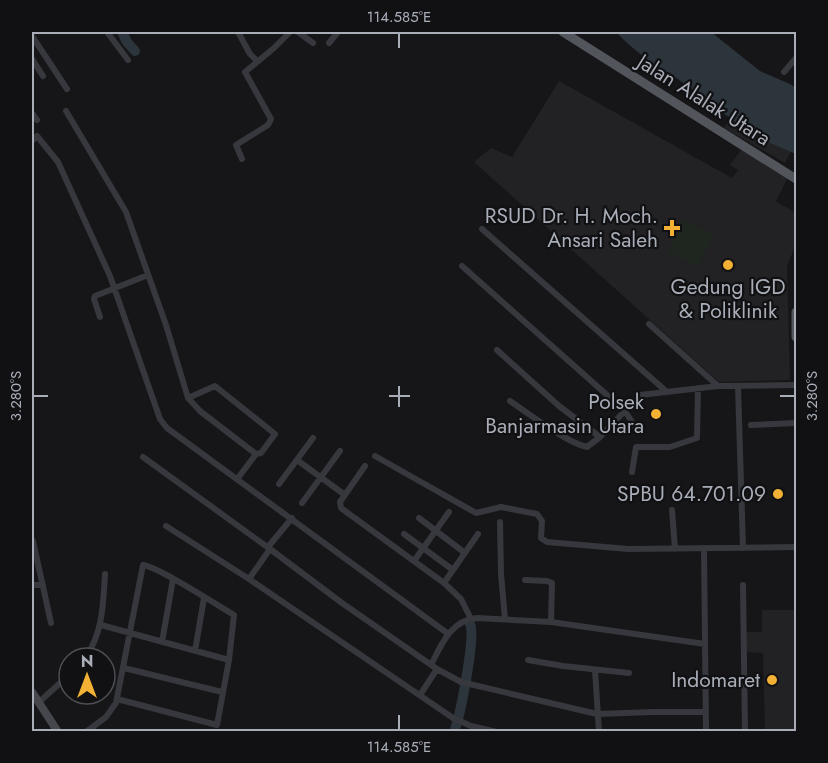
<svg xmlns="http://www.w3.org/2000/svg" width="828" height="763" viewBox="0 0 828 763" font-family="Jost,sans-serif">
<rect width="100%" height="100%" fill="#161618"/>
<path fill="#222225" d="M 559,81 L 732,178 L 738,170 L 730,165 L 743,147 L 789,175 L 776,201 L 770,198 L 796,213 L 796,243 L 787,267 L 790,380 L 719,382 L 474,162 L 491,148 L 512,157 Z
M 734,112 L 793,147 L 785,163 L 724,128 Z
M 762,610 L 796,610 L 796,731 L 765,731 L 763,653 L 745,652 L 745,632 L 762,632 Z"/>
<path fill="#1e261f" d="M 685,220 L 714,235 L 697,267 L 668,251 Z"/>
<path fill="#2c353c" d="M 616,32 L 711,32 L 760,71 L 792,85 L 796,89 L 796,154 L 754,136 L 678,79 C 658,69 631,48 616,32 Z"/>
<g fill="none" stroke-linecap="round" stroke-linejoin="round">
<path stroke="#2c353c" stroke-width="10" d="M 122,32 L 127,42 L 135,51
M 454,732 C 460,717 476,636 470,624"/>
<path stroke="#37383d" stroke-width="6" d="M 107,32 L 128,60
M 238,32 L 250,54 L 257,61
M 298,32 L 313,43
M 32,36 L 67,89
M 329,43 L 338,32
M 32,59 L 43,76
M 784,72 L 796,58
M 66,111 L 126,212 L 166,325 L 188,398 L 200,411 L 256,454
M 32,113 L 37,120
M 32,141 L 37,136 L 58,162 L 110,276 L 160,419 L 167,428 L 447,633
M 242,159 L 236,145 L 268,125 L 271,119 L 245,72 L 274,48 L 290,32
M 482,229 L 667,392
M 462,266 L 625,411 L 634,425
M 100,317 L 94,299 L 95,296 L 148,275
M 649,324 L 718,386
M 497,350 L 559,406 L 600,437
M 738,386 L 743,548
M 188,398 L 215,386 L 275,434 L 261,453 L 256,454 L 238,478
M 510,401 C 528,413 567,443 587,447 L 600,437 L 640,395 L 718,386 L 796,385
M 751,425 L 796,423
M 375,456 L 476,513 L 501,507 L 537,514 L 542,521 L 541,538 L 547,542 L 628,549 L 796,547
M 143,457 L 270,549 L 249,579
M 297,460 L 345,495
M 365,466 L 340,502 L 341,508 L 444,583 L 461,599 L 471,619
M 632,472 L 636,447 L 670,447 L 697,438 L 698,388
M 279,484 L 313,438
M 302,503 L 340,451
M 672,510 L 675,549
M 419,518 L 465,553
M 500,522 L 501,574 L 505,619
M 166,526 L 249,579 L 453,718 L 471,726 L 497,732
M 404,534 L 453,570
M 33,541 L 51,623
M 268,547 L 292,518
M 704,548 L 706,732
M 270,549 L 342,603 L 437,669 L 461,682 L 597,714 L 653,712 L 706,712
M 414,561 L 449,512
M 525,580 L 547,581 L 552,583 L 551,622
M 444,583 L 478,534
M 32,585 L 43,585
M 743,585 L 745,732
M 101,625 L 229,660
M 162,642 L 173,579
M 195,651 L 204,598
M 86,658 C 103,630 103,606 105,574
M 528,660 L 563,666 L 629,673
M 431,665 C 441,645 451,620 477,618 L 551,622 L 705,644
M 124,668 L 222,692
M 595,670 L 599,732
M 420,695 L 437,669
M 38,703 L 69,675
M 86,732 L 106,717 L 116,703 L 143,565 C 157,566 217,605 234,615 L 229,660 L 217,725 L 117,699"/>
<path stroke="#45474d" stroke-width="8" d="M 32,692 L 58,732"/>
<path stroke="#53555c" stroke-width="9" d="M 563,32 L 796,179
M 796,312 L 796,337"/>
</g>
<path fill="none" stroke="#a8adb8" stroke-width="2" d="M 399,33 L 399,48M 399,386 L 399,407M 33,396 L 48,396M 389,396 L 410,396M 780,396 L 795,396M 399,715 L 399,730"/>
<g fill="#f2b134" stroke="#111113" stroke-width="2">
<path d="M669 219h6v6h6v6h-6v6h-6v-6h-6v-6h6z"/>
<circle cx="728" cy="265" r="6"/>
<circle cx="656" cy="414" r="6"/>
<circle cx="778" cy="494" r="6"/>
<circle cx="772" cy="680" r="6"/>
</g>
<g text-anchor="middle" stroke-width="4.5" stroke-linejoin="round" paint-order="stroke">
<g font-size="21" fill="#a8adb8" stroke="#111113">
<text transform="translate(704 100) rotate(32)" y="7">Jalan Alalak Utara</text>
</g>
<g font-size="21" fill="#a8adb8" stroke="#111113" text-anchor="end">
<text x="658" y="223">RSUD Dr. H. Moch.<tspan x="658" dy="24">Ansari Saleh</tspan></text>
<text x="728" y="294" text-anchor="middle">Gedung IGD<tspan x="728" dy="24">&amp; Poliklinik</tspan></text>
<text x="644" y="409">Polsek<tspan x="644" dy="24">Banjarmasin Utara</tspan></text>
<text x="766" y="501">SPBU 64.701.09</text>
<text x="760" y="687">Indomaret</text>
</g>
</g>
<rect width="828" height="763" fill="none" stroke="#111113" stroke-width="66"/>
<g transform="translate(87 676)"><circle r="28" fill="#111113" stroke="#4d4f55" stroke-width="1.5"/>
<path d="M0-4.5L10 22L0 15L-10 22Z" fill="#f2b134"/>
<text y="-9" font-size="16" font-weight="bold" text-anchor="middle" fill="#a8adb8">N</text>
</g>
<rect x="33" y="33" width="762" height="697" fill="none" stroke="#a8adb8" stroke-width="2"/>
<g font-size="15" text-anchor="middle" fill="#a8adb8">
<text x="399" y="22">114.585°E</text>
<text transform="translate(16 396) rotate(-90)" y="5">3.280°S</text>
<text transform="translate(812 396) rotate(-90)" y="5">3.280°S</text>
<text x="399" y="752">114.585°E</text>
</g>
</svg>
